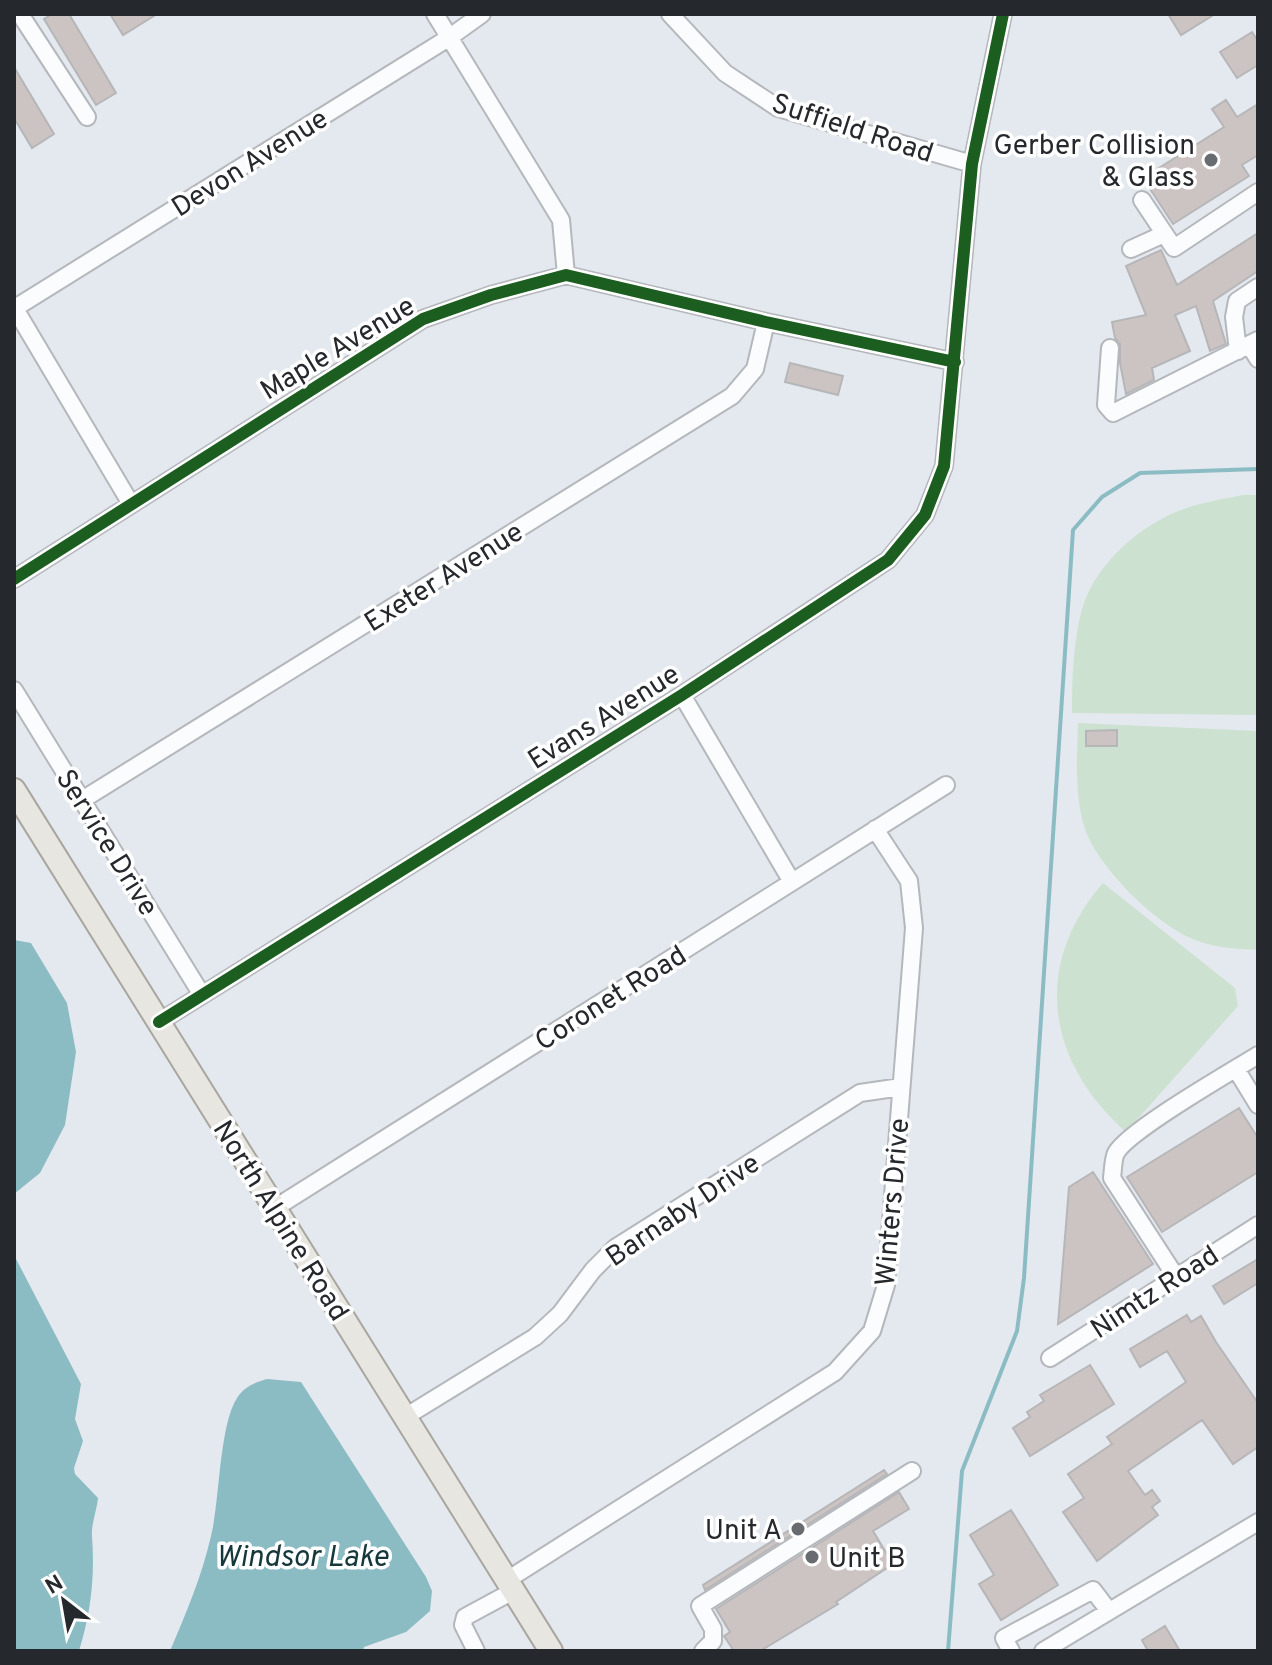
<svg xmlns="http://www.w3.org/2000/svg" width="1272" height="1665" viewBox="0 0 1272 1665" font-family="Overpass,sans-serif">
<rect width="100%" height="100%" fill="#e4e9ef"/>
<path fill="#cce1d0" d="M 1243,495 L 1258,495 L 1258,715 L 1072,713 C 1072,678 1073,643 1082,609 C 1095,564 1141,524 1184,509 C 1203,502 1223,499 1243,495 Z
M 1078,723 L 1258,731 L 1258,950 C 1239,949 1216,948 1198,941 C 1159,928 1101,870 1086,832 C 1074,798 1077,759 1078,723 Z
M 1103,883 L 1235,988 L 1238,1006 L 1126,1132 C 1046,1061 1032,965 1103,883 Z"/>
<path fill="#8cbcc3" d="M 14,940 L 31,943 L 67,1003 L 76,1052 L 65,1125 L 40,1173 L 14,1194 Z
M 14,1255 L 81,1384 L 75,1419 L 83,1441 L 74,1468 L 75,1474 L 98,1498 C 97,1510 91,1524 92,1536 C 95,1577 91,1612 79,1651 L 14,1651 Z
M 267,1379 L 301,1382 L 426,1577 L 432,1591 L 430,1611 L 406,1632 L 364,1647 L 363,1651 L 170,1651 C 186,1613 202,1576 211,1536 C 220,1500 219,1426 237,1398 C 245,1386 254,1383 267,1379 Z"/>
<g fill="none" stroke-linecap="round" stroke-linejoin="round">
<path stroke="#8cbcc3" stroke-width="4" d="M 948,1651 L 962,1471 L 1017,1331 L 1024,1278 L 1073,530 L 1102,497 L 1140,473 L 1258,469"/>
</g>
<path fill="#ccc4c2" stroke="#b6b6b8" stroke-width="2" d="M 52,14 L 69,14 L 116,93 L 96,105 L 44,19 Z
M 110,14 L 157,14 L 123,35 Z
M 1168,14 L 1215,14 L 1181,35 Z
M 1252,32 L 1258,41 L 1258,65 L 1237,78 L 1220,52 Z
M 14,67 L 54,134 L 32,148 L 14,118 Z
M 1226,100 L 1237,117 L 1258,104 L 1258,155 L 1242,165 L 1249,176 L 1173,224 L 1143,178 L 1224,127 L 1212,109 Z
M 1258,233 L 1258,271 L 1213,301 L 1226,344 L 1210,351 L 1196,306 L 1175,315 L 1190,351 L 1152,368 L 1154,380 L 1126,394 L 1120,363 L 1120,344 L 1115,338 L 1112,322 L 1146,315 L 1126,266 L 1161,250 L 1177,285 Z
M 790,363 L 843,376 L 838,395 L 785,382 Z
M 1117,730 L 1117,746 L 1086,746 L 1086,731 Z
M 1239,1108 L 1258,1138 L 1258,1172 L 1162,1232 L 1127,1177 Z
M 1093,1172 L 1153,1264 L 1058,1324 L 1069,1187 Z
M 1258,1259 L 1258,1283 L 1224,1304 L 1213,1286 Z
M 1187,1315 L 1191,1322 L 1201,1316 L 1216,1342 L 1258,1403 L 1258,1447 L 1233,1464 L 1202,1420 L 1128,1471 L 1145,1495 L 1152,1490 L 1160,1501 L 1152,1507 L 1158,1515 L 1097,1561 L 1063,1512 L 1084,1498 L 1068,1474 L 1112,1444 L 1107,1437 L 1186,1382 L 1167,1351 L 1140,1367 L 1130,1349 Z
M 1090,1365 L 1114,1404 L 1030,1456 L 1013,1428 L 1030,1417 L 1027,1412 L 1044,1401 L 1040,1395 Z
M 884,1470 L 887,1474 L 705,1590 L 703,1585 Z
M 899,1492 L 909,1509 L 873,1531 L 893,1564 L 836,1602 L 838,1604 L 760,1651 L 734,1651 L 724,1636 L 730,1632 L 716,1609 Z
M 1011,1510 L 1058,1585 L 1001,1620 L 979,1584 L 994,1575 L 970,1535 Z
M 1165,1626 L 1180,1651 L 1148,1651 L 1142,1640 Z"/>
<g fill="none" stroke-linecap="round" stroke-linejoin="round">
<g stroke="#b4b7bb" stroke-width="20">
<path id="minor" d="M 20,14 L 87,117
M 435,14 L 561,220 L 566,275
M 670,14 L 725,73 L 778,108 L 972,164
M 1142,200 L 1174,248 L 1258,192
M 1131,249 L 1164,234
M 14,307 L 131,504
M 15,308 L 450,37 L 482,14
M 1250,346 L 1258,359
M 1110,348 L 1106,405 L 1113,413 L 1258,340
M 1238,351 L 1234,317 L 1237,301 L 1258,287
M 14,579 L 423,319 L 491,295 L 566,275 L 766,322 L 955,362
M 14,690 L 202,995
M 682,695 L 792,882
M 82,800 L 732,396 L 755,369 L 766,322
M 159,1022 L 682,695 L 888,560 L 925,515 L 944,466 L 972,164 L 1003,14
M 1236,1069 L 1258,1105
M 275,1208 L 946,785
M 1176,1277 L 1112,1178 C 1113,1171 1113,1159 1116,1153 C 1129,1130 1231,1072 1258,1055
M 1050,1358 L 1258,1225
M 405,1417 L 535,1337 L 560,1314 L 593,1270 L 615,1248 L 860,1093 L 901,1087
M 507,1580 L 835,1372 L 872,1331 L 886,1285 L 914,928 L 909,881 L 875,829
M 476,1651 L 463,1625 L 465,1617 L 513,1591
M 703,1651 L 713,1641 L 713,1629 L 700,1606 L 912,1471
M 1011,1651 L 1004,1638 L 1093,1590 L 1109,1611
M 1043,1651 L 1258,1522"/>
</g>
<g stroke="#a9a69f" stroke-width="26">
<path id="major" d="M 14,790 L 551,1651"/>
</g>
<use href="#minor" stroke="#fbfcfd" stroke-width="16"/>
<use href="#major" stroke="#e8e6e1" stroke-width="22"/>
<g stroke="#fff" stroke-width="17">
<path id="cycleway" d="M 14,579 L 423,319 L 491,295 L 566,275 L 766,322 L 955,362
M 159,1022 L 682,695 L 888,560 L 925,515 L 944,466 L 972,164 L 1003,14"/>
</g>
<use href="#cycleway" stroke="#1b5e20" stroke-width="12"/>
</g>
<g fill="#686c70" stroke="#fff" stroke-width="3">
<circle cx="1211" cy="160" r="8"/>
<circle cx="798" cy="1529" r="8"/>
<circle cx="812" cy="1557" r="8"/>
</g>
<g text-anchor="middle" stroke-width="7" stroke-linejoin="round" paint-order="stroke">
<g font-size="28" fill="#25282c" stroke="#fff">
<text transform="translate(853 127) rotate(18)" y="10">Suffield Road</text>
<text transform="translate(249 162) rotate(-32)" y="10">Devon Avenue</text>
<text transform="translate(337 347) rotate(-31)" y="10">Maple Avenue</text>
<text transform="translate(443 576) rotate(-32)" y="10">Exeter Avenue</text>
<text transform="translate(603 716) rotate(-32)" y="10">Evans Avenue</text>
<text transform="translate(108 842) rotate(58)" y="10">Service Drive</text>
<text transform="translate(610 997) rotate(-32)" y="10">Coronet Road</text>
<text transform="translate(891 1202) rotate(-85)" y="10">Winters Drive</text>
<text transform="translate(682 1209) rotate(-34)" y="10">Barnaby Drive</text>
<text transform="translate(282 1220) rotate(58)" y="10">North Alpine Road</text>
<text transform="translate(1154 1291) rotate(-33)" y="10">Nimtz Road</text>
</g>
<g font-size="28" fill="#25282c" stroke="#fff" text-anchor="end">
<text x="1195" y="154">Gerber Collision<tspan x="1195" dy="32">&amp; Glass</tspan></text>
<text x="782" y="1539">Unit A</text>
<text x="828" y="1567" text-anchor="start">Unit B</text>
</g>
<g font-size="30" font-style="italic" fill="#16383b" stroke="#fff">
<text x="302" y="1566">Windsor Lake</text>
</g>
</g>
<rect width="1272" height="1665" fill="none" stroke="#25282c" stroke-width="32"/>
<g transform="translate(64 1601) rotate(329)" stroke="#ffffff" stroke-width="6" paint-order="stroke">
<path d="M0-6L14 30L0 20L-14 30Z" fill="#25282c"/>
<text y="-12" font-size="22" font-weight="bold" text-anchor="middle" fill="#25282c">N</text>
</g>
</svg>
